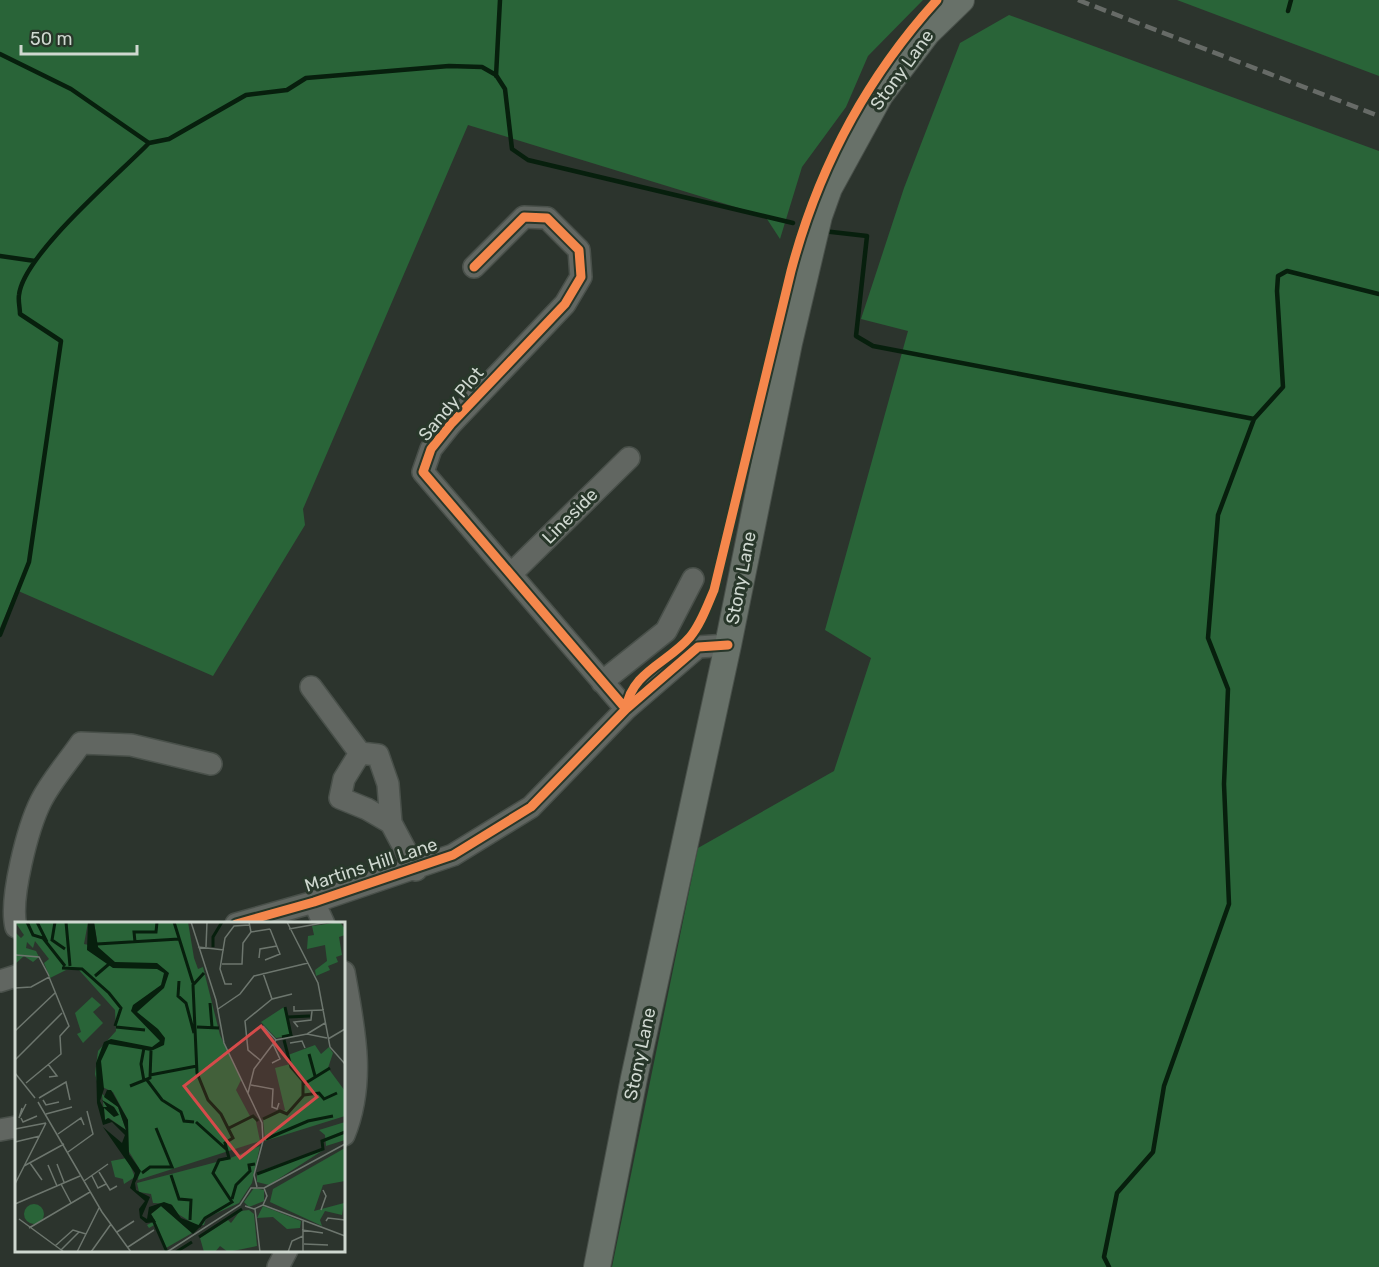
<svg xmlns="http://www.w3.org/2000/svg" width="1379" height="1267" viewBox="0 0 1379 1267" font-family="Rubik,sans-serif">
<rect width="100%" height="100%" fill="#2c342d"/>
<path fill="#296438" d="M 0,0 L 923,0 L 868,56 L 846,107 L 802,167 L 780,239 L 765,216 L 468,125 L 303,509 L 305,525 L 213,676 L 16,590 L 0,628 Z
M 1177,0 L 1379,0 L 1379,76 Z
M 1009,15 L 1379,151 L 1379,1267 L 612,1267 L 698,848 L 834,771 L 871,658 L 825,630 L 908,331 L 861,319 L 904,188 L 960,43 Z"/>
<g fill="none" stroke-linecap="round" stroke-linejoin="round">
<path stroke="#071f0d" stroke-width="4.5" d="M 1288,11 L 1291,0
M 0,54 L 71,89 L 149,143
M 496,76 L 500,0
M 823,231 L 867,236 L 856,336 L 873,346 L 1254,419
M 0,256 L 35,261
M 0,635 L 29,562 L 61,341 L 20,314 C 20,308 18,301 19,295 C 23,255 119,174 149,143 L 169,139 L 246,95 L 287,90 L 306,78 L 449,66 L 482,67 L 496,75 L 505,89 L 512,149 L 528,160 L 793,223
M 1109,1267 L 1104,1257 L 1117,1193 L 1153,1152 L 1164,1086 L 1229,904 L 1224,784 L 1228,689 L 1208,638 L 1218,515 L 1254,419 L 1283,387 L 1277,291 L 1278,276 L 1287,271 L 1379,294"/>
<g stroke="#49504a" stroke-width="24">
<path id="minor" d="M 474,267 L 524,217 L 547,218 L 579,250 L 581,277 L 565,304 L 451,424 L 431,449 L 423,472 L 626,709
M 511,574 L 629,458
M 602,682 L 666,631 L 693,579
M 311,687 L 360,753
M 391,823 L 367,809 L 340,798 L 344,779 L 360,753 L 378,755 L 388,784 L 391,823 L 416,870
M 314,902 L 324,924
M 236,924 L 314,902 L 453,855 L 531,807 L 626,709 L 698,647 L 728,645
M 16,927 C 9,899 28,827 41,801 C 51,781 68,762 81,743 L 131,745 L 211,764
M 344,972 C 354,1028 366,1081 344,1135
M 0,981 L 16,976
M 0,1130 L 16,1127
M 278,1267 L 287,1250"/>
</g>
<g stroke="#49504a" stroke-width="28">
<path id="major" d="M 597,1267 L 634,1078 L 728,645 L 789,343 L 819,216 L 829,188 L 880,95 L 927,33 L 961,0"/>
</g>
<use href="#minor" stroke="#616661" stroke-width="21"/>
<use href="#major" stroke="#687169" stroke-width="26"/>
<path stroke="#676b67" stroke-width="4.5" stroke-dasharray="12 6" stroke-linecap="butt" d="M 1078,0 L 1379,116"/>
<g stroke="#28372a" stroke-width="13">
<path id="cycleway" d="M 474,267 L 524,217 L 547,218 L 579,250 L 581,277 L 565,304 L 451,424 L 431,449 L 423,472 L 626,709
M 626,709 C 631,672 668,663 690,637 C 701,624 707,606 714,590 L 791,271 C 818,169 866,78 937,0
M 236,924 L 314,902 L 453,855 L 531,807 L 626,709 L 698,647 L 728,645"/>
</g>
<use href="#cycleway" stroke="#f5874c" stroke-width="9"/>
</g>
<g text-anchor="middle" stroke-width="6" stroke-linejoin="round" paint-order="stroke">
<g font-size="18" fill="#cfd8d0" stroke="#28372a">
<text transform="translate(902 70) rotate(-54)" y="6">Stony Lane</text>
<text transform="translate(451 404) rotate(-50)" y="6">Sandy Plot</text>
<text transform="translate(570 516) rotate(-45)" y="6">Lineside</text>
<text transform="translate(741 578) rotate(-79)" y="6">Stony Lane</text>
<text transform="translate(371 865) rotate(-18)" y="6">Martins Hill Lane</text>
<text transform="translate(640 1054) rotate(-78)" y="6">Stony Lane</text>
</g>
</g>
<g transform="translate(15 922)">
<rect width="330" height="330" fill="#2c342d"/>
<path d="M 0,0 L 73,0 L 69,22 L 83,25 L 79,0 L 173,0 L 179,36 L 183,47 L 188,45 L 205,113 L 226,158 L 221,168 L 236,196 L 240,195 L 245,219 L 123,258 L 124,246 L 113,228 L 113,198 L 98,170 L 83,163 L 80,152 L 83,129 L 101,109 L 100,88 L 64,48 L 51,48 L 35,56 L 29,41 L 34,37 L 20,19 L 18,26 L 12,20 L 11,26 L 21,29 L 24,35 L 18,40 L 9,34 L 0,42 L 0,10 L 6,16 L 9,13 ZM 325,0 L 330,7 L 330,13 L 324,15 L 327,33 L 321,35 L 323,40 L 313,44 L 315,48 L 301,54 L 300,48 L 312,39 L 310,23 L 292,27 L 293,14 L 299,13 L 297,4 ZM 77,75 L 86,83 L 78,90 L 88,101 L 68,121 L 62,112 L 66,110 L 60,91 ZM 269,85 L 277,113 L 261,116 L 246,100 ZM 300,123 L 306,132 L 314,125 L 318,131 L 313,146 L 330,169 L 330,194 L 250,219 L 248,196 L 270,188 L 260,146 L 275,142 L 273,133 ZM 87,172 L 103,185 L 111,208 L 94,196 L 90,198 ZM 330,200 L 330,218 L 311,224 L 310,213 L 304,208 ZM 245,224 L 237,261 L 224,281 L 191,296 L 189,303 L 181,303 L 163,292 L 156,282 L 138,281 L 136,272 L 124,270 L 122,261 L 213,237 ZM 330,226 L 330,259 L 308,263 L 299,289 L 329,281 L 327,293 L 310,289 L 305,298 L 307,304 L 255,280 L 258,267 ZM 310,227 L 254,263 L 242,260 L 242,252 L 248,248 ZM 112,236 L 120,255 L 109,262 L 108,257 L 100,255 L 96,239 ZM 239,266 L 249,268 L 249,279 L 234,285 L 229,280 ZM9 292a10 10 0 1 1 20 0a10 10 0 1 1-20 0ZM 146,284 L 177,311 L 151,326 L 141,302 L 134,306 L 132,303 L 140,299 L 136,292 ZM 248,284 L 286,299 L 285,306 L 272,307 L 258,295 L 242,296 ZM 234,288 L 239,292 L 242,324 L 213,330 L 205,324 L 200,330 L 189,330 L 185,316 L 213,298 L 216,301 L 225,289 Z" fill="#296438"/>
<path d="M 73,0 L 79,0 L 83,25 L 100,40 L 142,41 L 154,51 L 149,66 L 122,90 L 143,107 L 150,116 L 149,123 L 136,129 L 94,122 L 86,139 L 89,167 L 85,179 L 88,185 L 92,185 L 87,178 L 99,185 L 104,193 L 99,195 L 89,186 L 90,198 L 93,196 L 111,208 L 103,185 L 89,175 L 92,168 L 96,168 L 113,198 L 114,232 L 126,249 L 120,261 L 121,268 L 135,275 L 127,294 L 132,297 L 134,285 L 149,280 L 157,283 L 166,296 L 186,304 L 178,312 L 146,284 L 136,292 L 141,300 L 131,301 L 125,296 L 124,287 L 130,279 L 115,266 L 120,251 L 88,205 L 107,221 L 110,213 L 97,200 L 88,203 L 82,181 L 81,141 L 89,120 L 96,117 L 137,125 L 145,119 L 116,89 L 118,83 L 146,63 L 149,51 L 142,47 L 98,46 L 72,28 Z" fill="#071f0d"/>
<path fill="none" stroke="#071f0d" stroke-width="3" d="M 12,0 L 18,13 L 28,16 L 50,44M 22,0 L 32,20M 40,0 L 37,18 L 50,27M 51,0 L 55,44M 159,0 L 178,61M 120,20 L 119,10 L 141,10 L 142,0M 82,22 L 164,17M 198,25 L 198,15 L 207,0M 47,46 L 67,47 L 94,71 L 106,86 L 100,104M 80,54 L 94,42M 164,59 L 163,74 L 171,81 L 179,111M 195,81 L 197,105M 273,95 L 295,94M 101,105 L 130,108M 182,105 L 204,106M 267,115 L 276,113 L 270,85M 294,132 L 300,154M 135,153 L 182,144M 132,158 L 147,178 L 166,190 L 169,199 L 179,200M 129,159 L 126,142 L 129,126M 289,162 L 315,146M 115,164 L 135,156 L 136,129M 289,173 L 304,171 L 309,177 L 322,171M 248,197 L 265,189 L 272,192 L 288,174 L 288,159 L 276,145 L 269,118M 181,200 L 211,227M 214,206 L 238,194 L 243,199M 251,217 L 293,199 L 318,194M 127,251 L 135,245 L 157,245 L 141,206M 242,252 L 308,227 L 307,219 L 330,210M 156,253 L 164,277 L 176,278 L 175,298M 217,277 L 221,263 L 235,249 L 234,243 L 240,242M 138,298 L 152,330M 184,305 L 190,296 L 217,280 L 198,251 L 204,238 L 214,236 L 210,221 L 218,216 L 206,192 L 193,178 L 182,151 L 178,63 L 189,51M 184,315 L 227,287M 161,330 L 177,320"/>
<path fill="none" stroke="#6d766e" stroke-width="1.5" d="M 176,0 L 201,78 L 209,121 L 247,201 L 248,219 L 239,253 L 242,265M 272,0 L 303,61 L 315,125 L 330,142M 274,7 L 313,0M 236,10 L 255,7M 183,25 L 209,28M 191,25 L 192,0M 1,33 L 24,35 L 34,54M 244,36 L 245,27 L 262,24M 250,38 L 265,32 L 255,7M 207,42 L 227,42 L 228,21 L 236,10 L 234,0M 248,51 L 257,77 L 277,72M 217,62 L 210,62 L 205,47 L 210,16 L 219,4 L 234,3M 0,66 L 16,65 L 34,55 L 54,104 L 45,114 L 46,132 L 11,161M 279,84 L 279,89 L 309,88M 203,87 L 225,72 L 239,54 L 293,41M 248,104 L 261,118M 283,105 L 279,100 L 296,98 L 297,89M 0,109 L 40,71M 292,112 L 310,101M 313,117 L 330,107M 275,121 L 287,119 L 290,126M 0,138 L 47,91M 245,138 L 233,128 L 230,99 L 257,77M 257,141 L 265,137 L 258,122M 33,142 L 42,154 L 34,155M 0,151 L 20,176M 236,163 L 258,167 L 257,185 L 262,187 L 264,181M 233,171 L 239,147 L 261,118 L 292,112 L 312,116M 24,176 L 51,160 L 55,178M 28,178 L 31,183 L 44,180M 23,180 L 87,290 L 116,330M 7,186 L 4,196 L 11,182M 31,192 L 57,185M 6,196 L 8,200 L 22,194M 0,207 L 31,201M 43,212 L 66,196 L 69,203M 0,220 L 25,214M 53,230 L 78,212 L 72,189M 15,241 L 27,258M 42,242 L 49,260M 33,243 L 42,264M 9,244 L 49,222M 84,250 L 95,268 L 102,264M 77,254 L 83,266 L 91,262M 69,259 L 93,242M 0,262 L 31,201M 46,262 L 56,281M 249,266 L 330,222M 0,282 L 65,254M 248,283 L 330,314M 240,287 L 245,330M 306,288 L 311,274 L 308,268M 4,297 L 49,330M 311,299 L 313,296 L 330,298M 14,306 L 75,270M 287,308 L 308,311M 102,310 L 119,299M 289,322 L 313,323M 40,324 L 58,308 L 71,312M 113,325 L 139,308M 46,328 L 64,310M 62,330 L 84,286M 76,330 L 96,302M 152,330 L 225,283 L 236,266 L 249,266 L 252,274 L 248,283 L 239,287 L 230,284M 273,330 L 277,319 L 288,314M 288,330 L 288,299"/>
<path fill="#d54b4a" fill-opacity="0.15" stroke="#d54b4a" stroke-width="3" d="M 246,104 L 302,175 L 225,236 L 169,164 Z"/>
<rect width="330" height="330" fill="none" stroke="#cfd8d0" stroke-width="3"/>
</g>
<path d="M21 45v9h116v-9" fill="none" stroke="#cfd8d0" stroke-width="3"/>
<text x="30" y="45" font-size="18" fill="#cfd8d0" stroke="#28372a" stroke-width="4.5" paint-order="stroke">50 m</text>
</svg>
